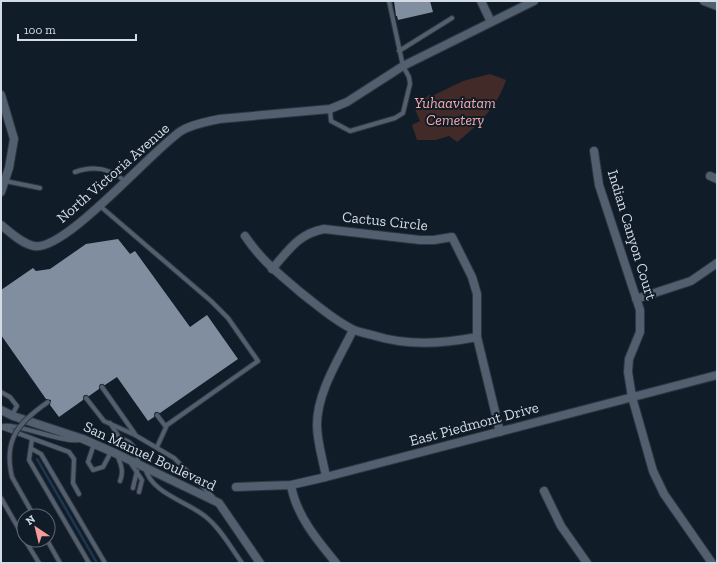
<svg xmlns="http://www.w3.org/2000/svg" width="718" height="564" viewBox="0 0 718 564" font-family="'Zilla Slab',serif">
<rect width="100%" height="100%" fill="#101c28"/>
<path fill="#422a29" d="M 490,74 L 506,80 C 498,105 478,126 457,142 L 449,136 L 436,140 L 417,140 L 412,125 L 420,121 L 414,107 L 429,95 L 434,95 L 463,81 Z"/>
<g fill="none" stroke-linecap="round" stroke-linejoin="round">
<path stroke="#1d3752" stroke-width="2.5" d="M 37,459 L 97,563"/>
</g>
<path fill="#808e9f" d="M 394,1 L 430,1 L 433,12 L 398,20 L 397,16 L 396,16 Z
M 118,239 L 130,254 L 135,251 L 190,327 L 207,315 L 238,359 L 160,413 L 155,412 L 154,417 L 148,421 L 117,377 L 105,385 L 100,384 L 99,389 L 89,396 L 84,395 L 83,400 L 59,417 L 50,405 L 51,400 L 46,399 L 1,335 L 1,290 L 33,268 L 36,271 L 50,269 L 86,244 Z"/>
<g fill="none" stroke-linecap="round" stroke-linejoin="round">
<g stroke="#2f353f" stroke-width="6">
<path id="lane" d="M 399,51 L 452,18
M 330,109 L 331,121 L 350,131 L 395,118 L 403,113 L 410,84 L 409,77 L 403,66 L 389,1
M 75,172 C 94,165 110,168 126,182
M 5,181 L 40,188
M 100,206 L 211,301 L 228,318 L 258,361 L 167,425 L 157,447
M 102,387 L 135,434
M 1,392 L 10,397 L 17,406 L 12,415
M 86,398 L 104,421 L 135,435 L 174,458 L 213,497
M 157,415 L 166,427
M 110,423 L 119,437 L 129,442 L 137,450 L 138,464
M 1,427 L 69,452 L 74,459 L 73,483 L 79,494
M 1,427 C 9,420 61,443 79,440
M 32,439 L 29,460 L 89,563
M 94,444 L 88,462 L 93,470 L 103,467 L 111,452
M 32,449 L 41,454 L 105,563
M 117,455 C 121,464 124,472 120,481
M 130,462 L 142,480 L 139,492
M 145,468 C 152,494 187,501 206,517 C 221,529 231,548 242,563
M 12,477 L 34,516
M 133,488 L 137,471
M 1,498 L 24,538
M 25,540 L 39,563
M 47,540 L 60,563"/>
</g>
<g stroke="#2f353f" stroke-width="10">
<path id="street" d="M 481,1 L 491,22
M 704,1 L 717,6
M 1,95 L 14,139 L 9,168 L 1,192
M 594,151 L 599,185 L 640,310 L 640,332 L 629,359 L 628,372 L 632,397 L 653,471 L 664,494 L 712,563
M 710,176 L 717,179
M 1,225 C 10,232 22,244 34,246 C 65,252 152,150 181,131 C 192,124 206,122 219,119 L 330,109 L 347,102 L 403,66 L 534,1
M 245,236 C 262,261 277,272 300,292 C 317,305 332,319 352,329 C 358,332 365,333 372,335 C 407,346 441,344 477,337
M 272,269 C 289,250 298,234 324,229 L 420,240 L 434,240 L 452,237 L 472,277 L 477,294 L 477,337 L 500,432
M 636,299 L 691,281 L 717,263
M 1,410 L 13,416 L 83,439 L 117,454 L 219,503 L 260,563
M 326,477 C 323,460 317,442 317,425 C 317,392 339,359 353,330
M 291,485 C 296,515 317,540 336,563
M 236,487 L 291,485 L 326,477 L 717,375
M 544,491 L 561,526 L 587,563"/>
</g>
<use href="#lane" stroke="#525f6e" stroke-width="4"/>
<use href="#street" stroke="#525f6e" stroke-width="8"/>
<g stroke="#2f353f" stroke-width="6" stroke-linecap="butt">
<path id="lane-bridge" d="M 12,477 C 3,439 19,422 48,402"/>
</g>
<use href="#lane-bridge" stroke="#525f6e" stroke-width="4"/>
</g>
<g text-anchor="middle" stroke-width="4" stroke-linejoin="round" paint-order="stroke">
<g font-size="15" font-style="italic" fill="#f7acaa" stroke="#101c28">
<text x="455" y="108">Yuhaaviatam<tspan x="455" dy="17">Cemetery</tspan></text>
</g>
<g font-size="15" fill="#d4dbe4" stroke="#101c28">
<text transform="translate(113 173) rotate(-41)" y="5">North Victoria Avenue</text>
<text transform="translate(385 221) rotate(6)" y="5">Cactus Circle</text>
<text transform="translate(632 235) rotate(73)" y="5">Indian Canyon Court</text>
<text transform="translate(474 424) rotate(-15)" y="5">East Piedmont Drive</text>
<text transform="translate(150 456) rotate(25)" y="5">San Manuel Boulevard</text>
</g>
</g>
<rect width="718" height="564" fill="none" stroke="#d4dbe4" stroke-width="4"/>
<g transform="translate(36 528) rotate(325)"><circle r="19" fill="#101c28" stroke="#5e6873"/>
<path d="M0-3L7 15L0 10L-7 15Z" fill="#f59b9a"/>
<text y="-6" font-size="11" font-weight="bold" text-anchor="middle" fill="#d4dbe4">N</text>
</g>
<path d="M18 34v6h118v-6" fill="none" stroke="#d4dbe4" stroke-width="2"/>
<text x="24" y="34" font-size="12" fill="#d4dbe4" stroke="#101c28" stroke-width="3" paint-order="stroke">100 m</text>
</svg>
